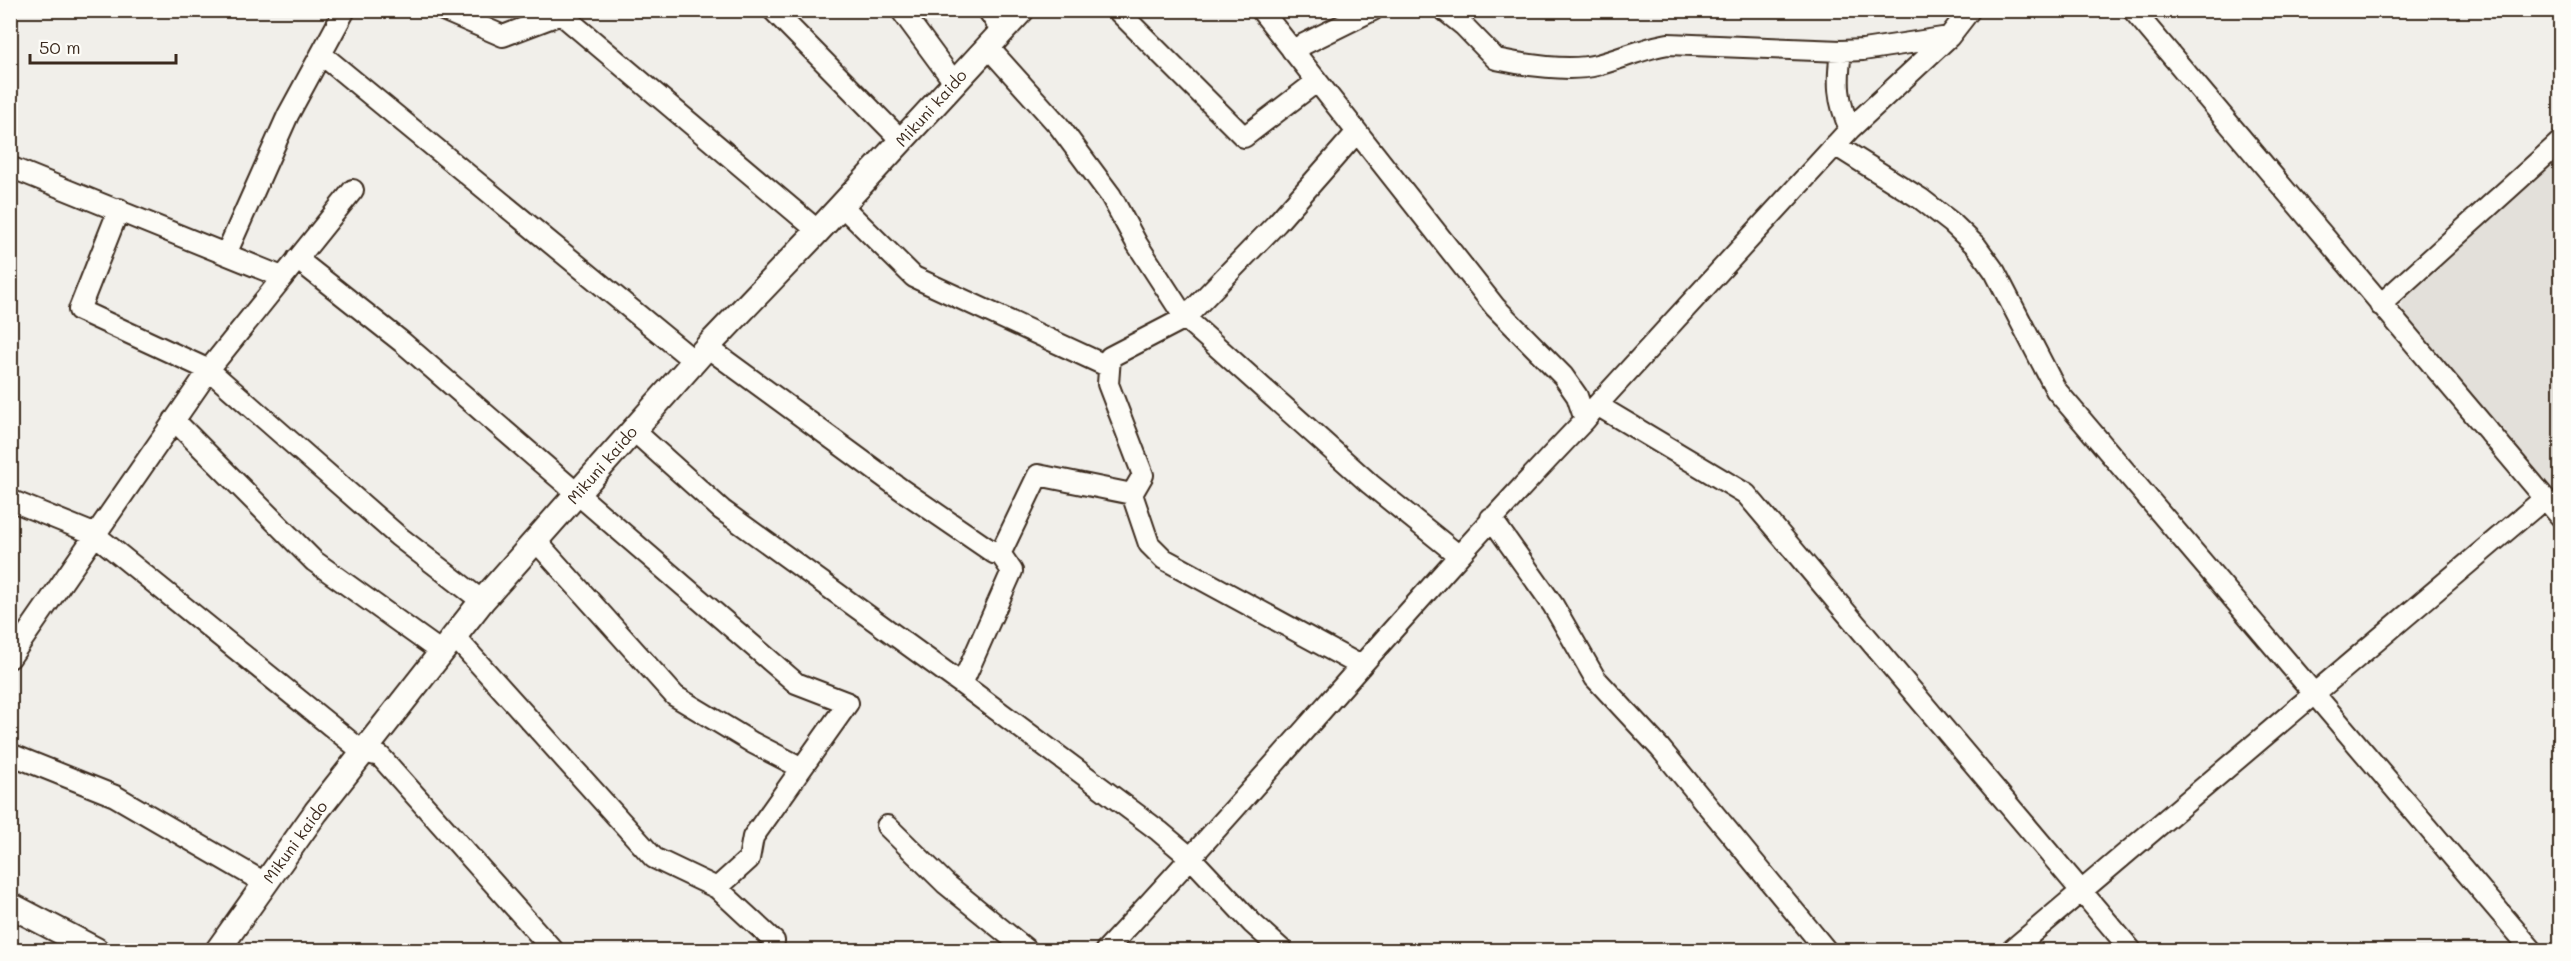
<svg xmlns="http://www.w3.org/2000/svg" width="2571" height="961" viewBox="0 0 2571 961" font-family="Mali,sans-serif">
<rect width="100%" height="100%" fill="#f1efea"/>
<filter id="ink" filterUnits="userSpaceOnUse"><feTurbulence type="fractalNoise" baseFrequency=".0167" numOctaves="2"/><feDisplacementMap in="SourceGraphic" scale="12" xChannelSelector="R" yChannelSelector="G"/><feConvolveMatrix kernelMatrix="1 2 1 2 8 2 1 2 1" color-interpolation-filters="sRGB"/></filter>
<g filter="url(#ink)">
<path fill="#e3e0da" d="M 2560,151 L 2560,491 L 2555,496 L 2400,316 L 2405,290 Z"/>
<g fill="none" stroke-linecap="round" stroke-linejoin="round">
<g stroke="#3b2a1e" stroke-width="24">
<path id="minor" d="M 443,10 L 503,36 L 561,14 L 818,231
M 773,10 L 902,141
M 901,10 L 954,82
M 988,10 L 1002,31
M 1117,10 L 1244,137 L 1316,82
M 1261,10 L 1495,307 L 1563,376 L 1577,396 L 1585,420
M 1444,10 L 1464,26 L 1496,59 C 1524,65 1570,72 1597,65 C 1621,59 1644,48 1668,44 L 1841,51 L 1863,50 L 1949,37
M 2133,10 L 2560,516
M 987,46 L 1059,126 L 1111,196 L 1137,244 L 1185,318 L 1370,484 L 1458,555
M 1292,50 L 1373,10
M 1841,51 C 1837,82 1837,100 1850,129
M 321,54 L 694,361
M 1357,132 L 1277,223 L 1185,318 L 1110,357 L 1108,384 L 1143,475 L 1132,494 L 1149,544 L 1164,559 L 1361,666
M 1835,145 L 1921,199 L 1952,223 L 1977,247 L 1995,272 L 2056,390 L 2532,950
M 10,167 L 282,277
M 841,205 L 914,277 L 1109,367
M 119,209 L 79,310 L 209,370 L 398,536 L 482,601
M 226,254 L 288,115 L 345,10
M 297,259 L 402,342 L 796,683 L 848,703 L 753,837 L 749,859 L 717,888
M 2380,305 L 2560,142
M 707,347 L 902,490 L 994,553 L 1003,548 L 1038,475 L 1132,494
M 1597,405 L 1746,494 L 2131,950
M 174,420 L 314,561 L 441,652
M 632,429 L 722,510 L 962,684 L 1159,831 L 1192,859 L 1252,923 L 1282,950
M 10,500 L 94,534 L 363,752 L 380,756 L 553,950
M 1491,518 L 1553,605 L 1595,678 L 1660,748 L 1826,950
M 536,541 L 675,696 L 753,743 L 802,768
M 454,636 L 654,858 L 717,888 L 774,941 L 772,950
M 10,658 L 214,363 L 353,190
M 962,684 L 1012,571 L 999,552
M 10,754 L 115,796 L 265,883
M 887,826 L 946,884 L 1027,950
M 1106,950 C 1269,776 1420,592 1585,420 L 1597,405 L 1850,129 L 1949,37 L 1970,10
M 2012,950 L 2545,498"/>
</g>
<g stroke="#3b2a1e" stroke-width="28">
<path id="major" d="M 10,905 L 96,950
M 218,950 L 316,812 L 482,601 L 707,347 L 818,231 L 1022,10"/>
</g>
<use href="#minor" stroke="#fdfcf7" stroke-width="20"/>
<use href="#major" stroke="#fdfcf7" stroke-width="24"/>
</g>
</g>
<g text-anchor="middle" stroke-width="4.5" stroke-linejoin="round" paint-order="stroke">
<g font-size="16" fill="#3b2a1e" stroke="#fdfcf7">
<text transform="translate(931 108) rotate(-48)" y="6">Mikuni kaido</text>
<text transform="translate(602 465) rotate(-49)" y="6">Mikuni kaido</text>
<text transform="translate(295 842) rotate(-54)" y="6">Mikuni kaido</text>
</g>
</g>
<rect width="2571" height="961" fill="none" stroke="#fdfcf7" stroke-width="36"/>
<rect x="18" y="18" width="2535" height="925" fill="none" stroke="#3b2a1e" stroke-width="2" filter="url(#ink)"/>
<path d="M30 54v9h146v-9" fill="none" stroke="#3b2a1e" stroke-width="3"/>
<text x="39" y="54" font-size="18" fill="#3b2a1e" stroke="#fdfcf7" stroke-width="4.5" paint-order="stroke">50 m</text>
</svg>
